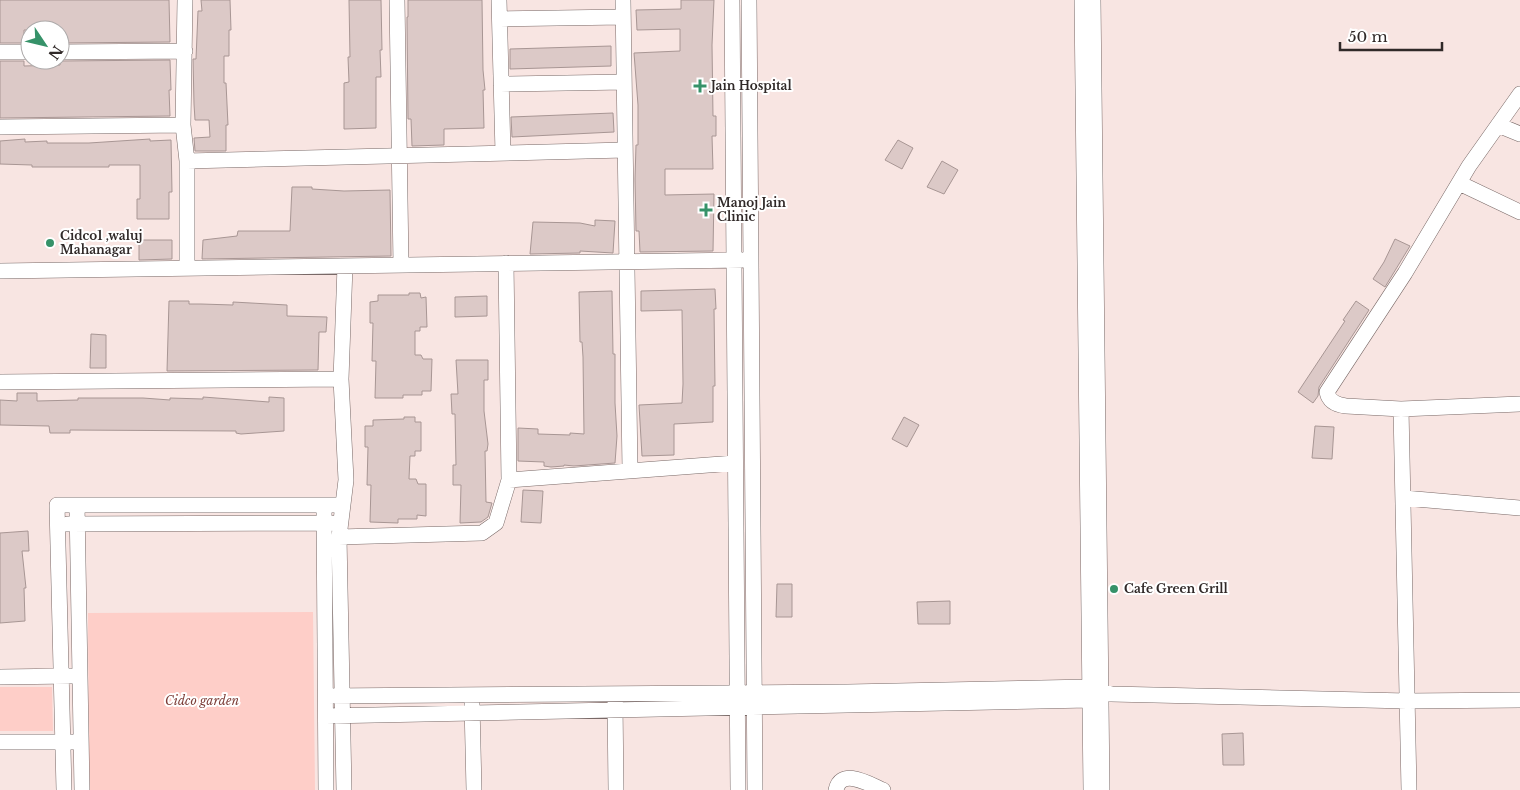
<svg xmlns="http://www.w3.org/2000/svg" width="1520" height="790" viewBox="0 0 1520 790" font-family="'Libre Baskerville',serif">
<rect width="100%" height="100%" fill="#f8e5e2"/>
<path fill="#fecec8" d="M 313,612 L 315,790 L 89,790 L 88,613 Z
M 0,687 L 52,687 L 53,731 L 0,731 Z"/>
<path fill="#dcc9c7" stroke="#a89694" d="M 0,0 L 169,0 L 170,42 L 60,43 L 60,30 L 24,30 L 24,43 L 0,43 Z
M 201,0 L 230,0 L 231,30 L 229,30 L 229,56 L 224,56 L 224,83 L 226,83 L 228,125 L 226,125 L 226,151 L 195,151 L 194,138 L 210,137 L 209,120 L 195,120 L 194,104 L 193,59 L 196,59 L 198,11 L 202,11 Z
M 349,0 L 381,0 L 382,50 L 380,50 L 381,77 L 376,77 L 376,128 L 344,129 L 344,83 L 349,82 L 348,57 L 350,57 Z
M 408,0 L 482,0 L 483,70 L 485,90 L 483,90 L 484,128 L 444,129 L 444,145 L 412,146 L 411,119 L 408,119 L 407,21 L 407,17 L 408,17 Z
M 681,0 L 714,0 L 712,45 L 713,116 L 716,116 L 716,136 L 712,136 L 713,169 L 665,169 L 665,195 L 714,194 L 713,251 L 640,252 L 639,231 L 636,231 L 635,179 L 636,145 L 638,145 L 638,105 L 634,53 L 680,51 L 680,29 L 637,30 L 636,10 L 681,9 Z
M 611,46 L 611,66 L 510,69 L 510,49 Z
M 170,60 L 171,90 L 169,90 L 170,116 L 0,118 L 0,61 L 24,61 L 24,66 L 60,65 L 60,61 Z
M 613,113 L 614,132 L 512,137 L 511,117 Z
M 25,139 L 25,142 L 47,141 L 47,143 L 89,143 L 150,139 L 150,141 L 171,140 L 172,192 L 169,192 L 169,219 L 137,219 L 137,199 L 140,199 L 140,165 L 109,165 L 109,167 L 32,167 L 32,165 L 0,164 L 0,141 Z
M 898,140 L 913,148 L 902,169 L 885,160 Z
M 942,161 L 958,170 L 944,194 L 927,187 Z
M 292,187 L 312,187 L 312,189 L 344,191 L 390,190 L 391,256 L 202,259 L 203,240 L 237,236 L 238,231 L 290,231 Z
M 595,220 L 615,221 L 613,253 L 580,251 L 580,253 L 530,254 L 533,222 L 580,223 L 595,226 Z
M 1395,239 L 1410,246 L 1385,287 L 1373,279 L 1384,262 Z
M 139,240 L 172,240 L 172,259 L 139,260 Z
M 715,289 L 716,309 L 714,309 L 715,386 L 713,386 L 713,422 L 674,424 L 674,455 L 642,456 L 639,405 L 682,403 L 683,384 L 682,310 L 641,311 L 641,291 Z
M 612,291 L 613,354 L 615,354 L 615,403 L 617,436 L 615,463 L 574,466 L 564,465 L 564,466 L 551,467 L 544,466 L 544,462 L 518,461 L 518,428 L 538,429 L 538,434 L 570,435 L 570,433 L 584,434 L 583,357 L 582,342 L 580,342 L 579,292 Z
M 409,293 L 420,293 L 421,298 L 426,297 L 427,327 L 420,327 L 420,331 L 415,331 L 415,355 L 421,355 L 423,359 L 432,359 L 431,391 L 422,391 L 422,395 L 403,395 L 403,398 L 375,398 L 376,361 L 372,361 L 373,323 L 370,323 L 370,302 L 378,301 L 378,295 L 409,295 Z
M 487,296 L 487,316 L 455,317 L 455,297 Z
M 169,301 L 189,301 L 189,304 L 201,304 L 233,305 L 233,302 L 287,305 L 287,316 L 327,317 L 326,332 L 319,332 L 318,370 L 167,371 Z
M 1356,301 L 1369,310 L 1319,387 L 1318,396 L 1313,403 L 1298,392 L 1345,321 L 1343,320 Z
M 91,334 L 106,335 L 106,368 L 90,368 Z
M 456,360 L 488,360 L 488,380 L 484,380 L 484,411 L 488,444 L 487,451 L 485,451 L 486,502 L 492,503 L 488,517 L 481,522 L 460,523 L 461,485 L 453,485 L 453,465 L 456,465 L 455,414 L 452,414 L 451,394 L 458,394 Z
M 17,393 L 37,393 L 37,401 L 78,400 L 78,398 L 143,398 L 170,400 L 170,398 L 203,399 L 203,397 L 269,402 L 269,397 L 284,398 L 284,431 L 241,434 L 236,433 L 236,431 L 70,430 L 70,433 L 50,433 L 49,426 L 0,425 L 0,400 L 17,401 Z
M 404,417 L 415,417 L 415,422 L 421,422 L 421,451 L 415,451 L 415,456 L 410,456 L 409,479 L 416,479 L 418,484 L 426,484 L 426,516 L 417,515 L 417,519 L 398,519 L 398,523 L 370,522 L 371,485 L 367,485 L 368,447 L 365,447 L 365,426 L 373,426 L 373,420 L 404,419 Z
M 904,417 L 919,425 L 907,447 L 892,439 Z
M 1315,426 L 1334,427 L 1332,459 L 1312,458 Z
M 523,490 L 543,491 L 541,523 L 521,522 Z
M 28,531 L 29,551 L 22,551 L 26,588 L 24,588 L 25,621 L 0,623 L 0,533 Z
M 777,584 L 792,584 L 792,617 L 776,617 Z
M 950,601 L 950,624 L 918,624 L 917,602 Z
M 1243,733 L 1244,765 L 1223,765 L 1222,734 Z"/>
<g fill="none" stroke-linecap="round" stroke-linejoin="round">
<g stroke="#796967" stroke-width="16">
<path id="street" d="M 185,0 L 183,125 L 187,161 L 187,268
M 397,0 L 401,265
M 499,0 L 503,153
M 623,0 L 630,470
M 732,0 L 738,790
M 749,0 L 755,790
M 1082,0 L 1091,790
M 1093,0 L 1102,790
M 500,19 L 623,17
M 0,52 L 30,52
M 60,52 L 185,51
M 501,84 L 624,82
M 1520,94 L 1469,166 L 1405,273 L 1327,392 C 1329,402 1337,405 1346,406 L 1401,409 L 1520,404
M 1498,125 L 1520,134
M 0,127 L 183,125
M 187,161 L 625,150
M 1459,183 L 1520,212
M 0,271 L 743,260
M 0,382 L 341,379
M 1401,409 L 1409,790
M 509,480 L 735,463
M 1404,498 L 1520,508
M 77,505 L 82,790
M 324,505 L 326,790
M 68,524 L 335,523
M 339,537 L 482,533 L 496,523 L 509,480 L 506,263
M 0,677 L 71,676
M 326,696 L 848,692 L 1089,687 L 1111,694 L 1407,701 L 1520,700
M 615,702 L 616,790
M 472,704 L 474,790
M 326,716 L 1089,700 L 1098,698
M 0,742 L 72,742
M 64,790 L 57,505 L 342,505
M 344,790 L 339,537 L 346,480 L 341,379 L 345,266
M 836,790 C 841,767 869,784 883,790"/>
</g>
<use href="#street" stroke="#fff" stroke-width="15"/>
</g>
<g fill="#369269" stroke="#fff" stroke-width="2">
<path d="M697.5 78.5h5v5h5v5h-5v5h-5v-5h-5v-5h5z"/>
<path d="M703.5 202.5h5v5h5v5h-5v5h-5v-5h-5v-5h5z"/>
<circle cx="50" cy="243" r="5"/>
<circle cx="1114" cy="589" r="5"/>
</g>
<g text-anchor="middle" stroke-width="4" stroke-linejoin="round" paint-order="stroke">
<g font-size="12" font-weight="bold" fill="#302928" stroke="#fff" text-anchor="start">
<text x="711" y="90">Jain Hospital</text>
<text x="717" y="207">Manoj Jain<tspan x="717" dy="14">Clinic</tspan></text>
<text x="60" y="240">Cidco1 ,waluj<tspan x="60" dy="14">Mahanagar</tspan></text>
<text x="1124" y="593">Cafe Green Grill</text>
</g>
<g font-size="12" font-style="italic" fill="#7c3d37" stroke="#fff">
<text x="202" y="705">Cidco garden</text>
</g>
</g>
<g transform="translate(45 45) rotate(125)"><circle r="24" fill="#ffffff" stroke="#aca9a9"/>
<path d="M0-4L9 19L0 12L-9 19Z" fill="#369269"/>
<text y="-8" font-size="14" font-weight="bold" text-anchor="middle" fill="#302928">N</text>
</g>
<path d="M1340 42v8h102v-8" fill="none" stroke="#302928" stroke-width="2.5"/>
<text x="1348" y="42" font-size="15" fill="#302928" stroke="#ffffff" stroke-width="4" paint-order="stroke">50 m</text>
</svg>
